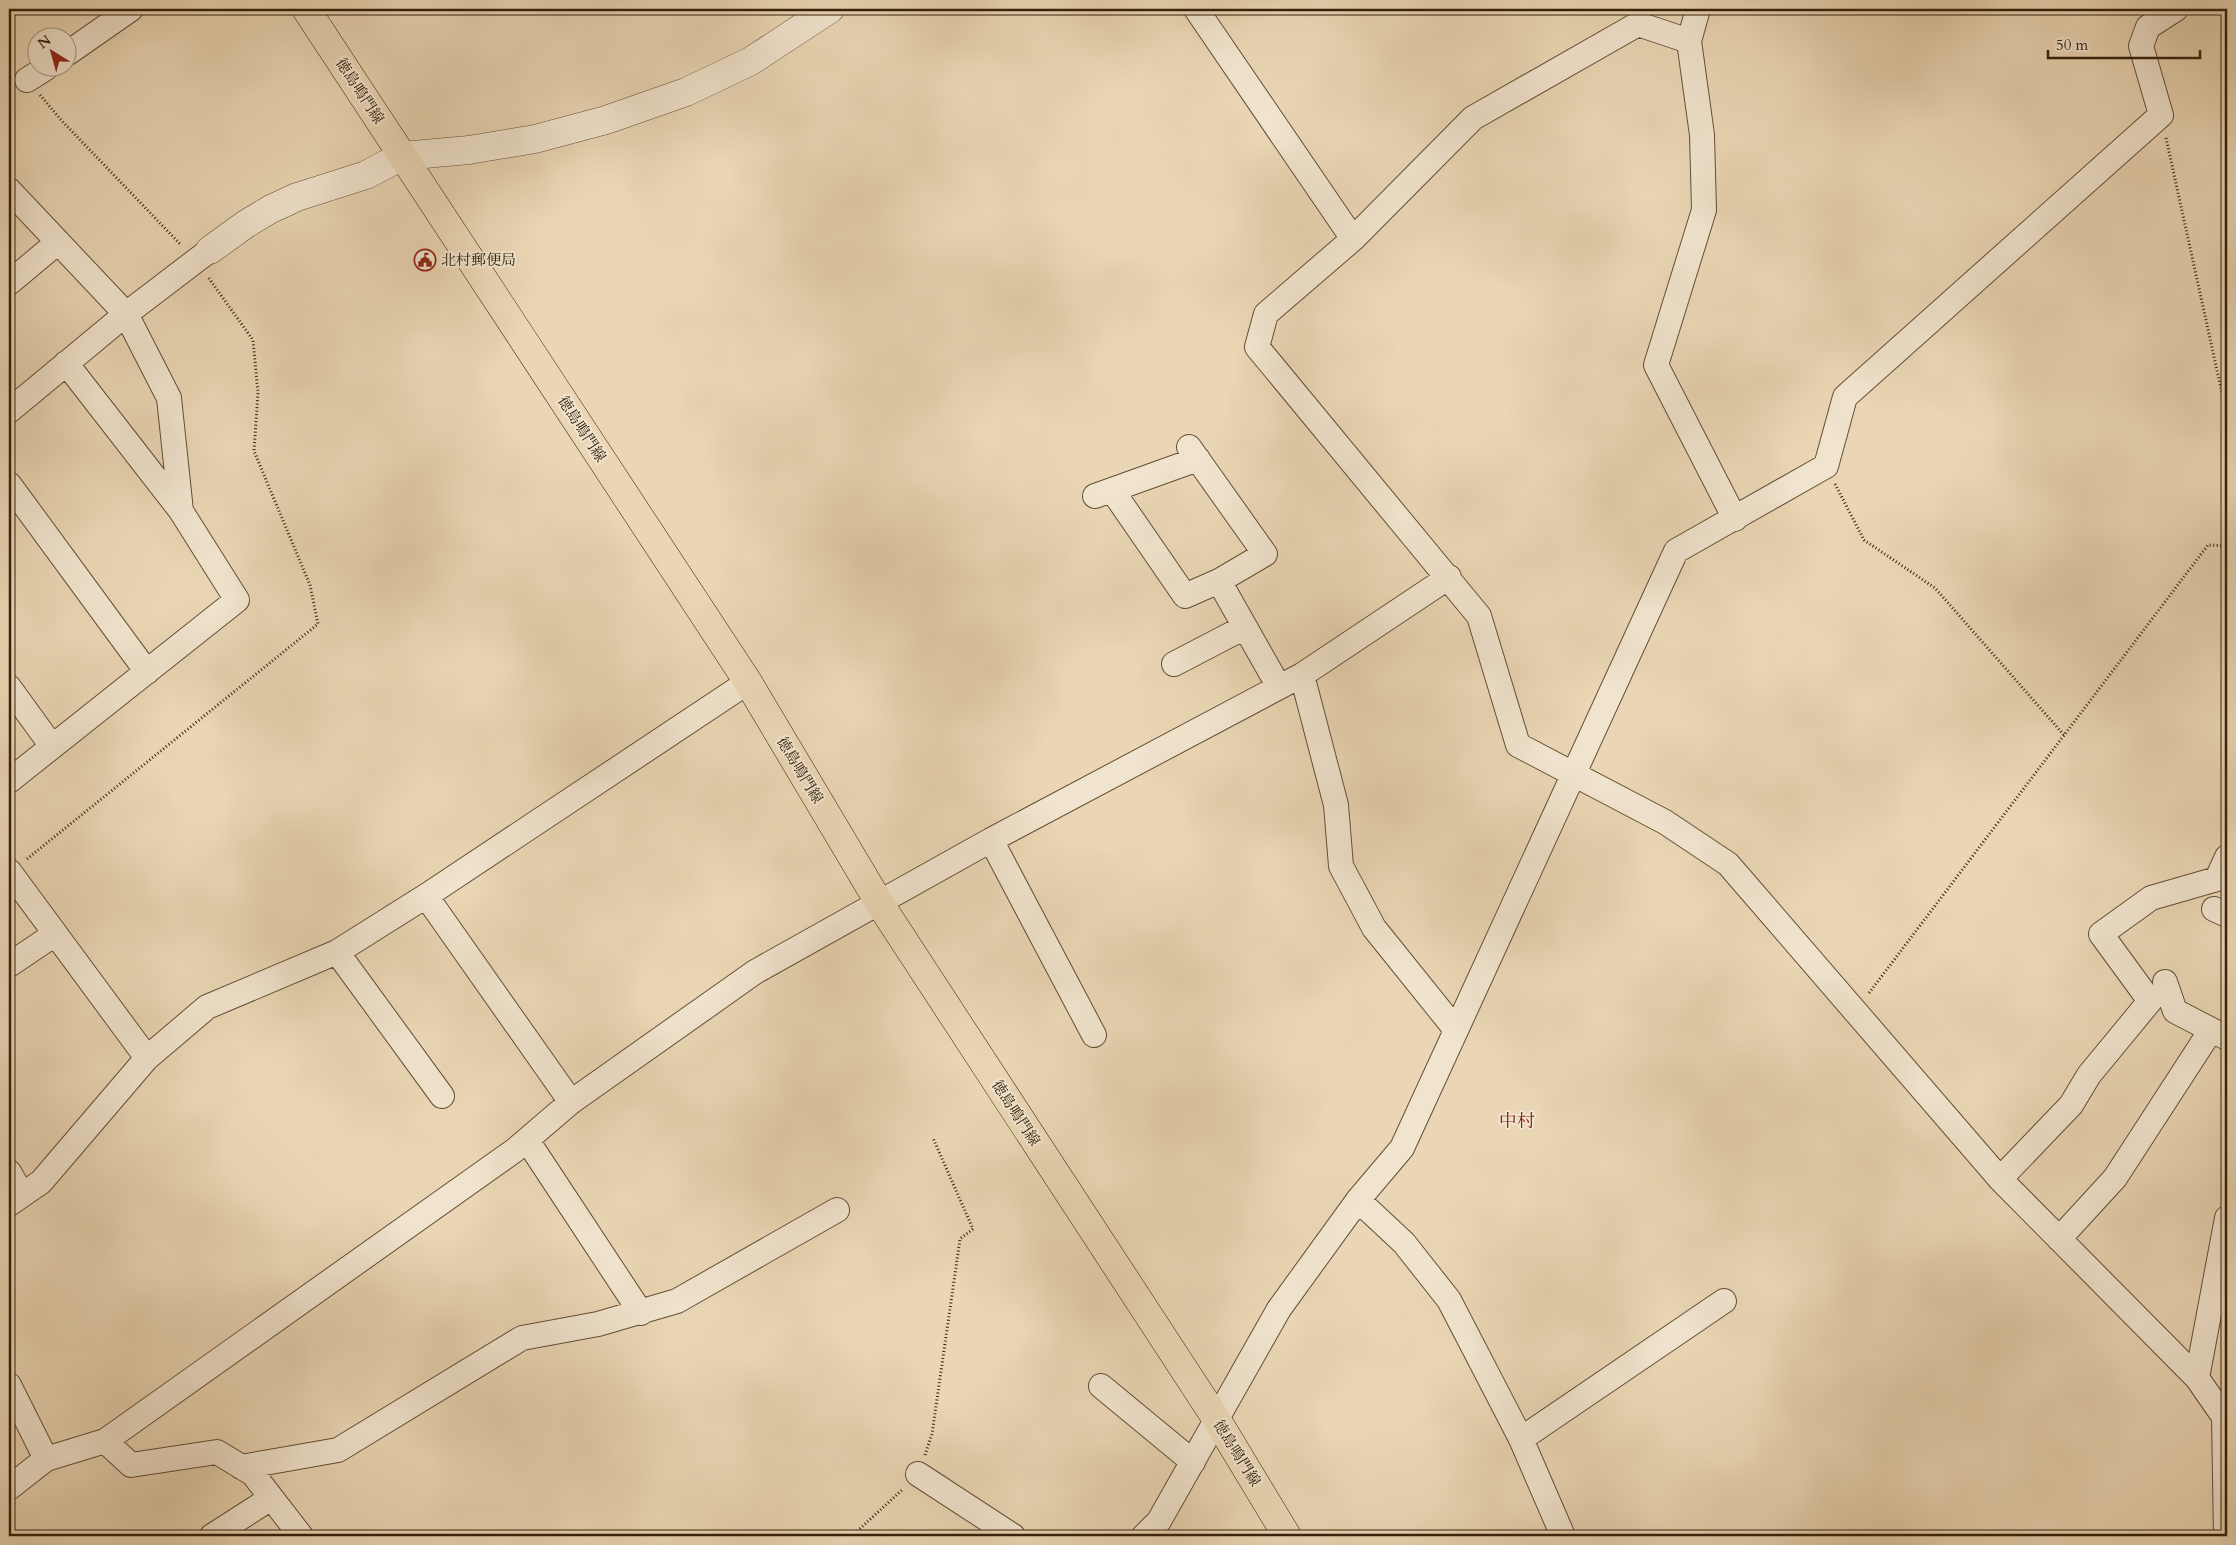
<svg xmlns="http://www.w3.org/2000/svg" width="2236" height="1545" viewBox="0 0 2236 1545" font-family="Cardo,'Noto Serif JP',serif">
<rect width="100%" height="100%" fill="#ead6b4"/>
<filter id="stains"><feTurbulence type="fractalNoise" baseFrequency=".004" numOctaves="4"/><feColorMatrix values="0 0 0 0 .2 0 0 0 0 .09 0 0 0 0 .02 0 0 0 .5 -.17"/></filter>
<radialGradient id="worn" r=".72"><stop offset=".6" stop-color="#630" stop-opacity="0"/><stop offset="1" stop-color="#630" stop-opacity=".3"/></radialGradient>
<g fill="none" stroke-linecap="round" stroke-linejoin="round">
<g stroke="#624e36" stroke-width="26">
<path id="minor" d="M 1196,9 L 1353,239
M 1698,9 L 1689,41 L 1702,135 L 1704,210 L 1656,365 L 1735,519
M 1689,41 L 1638,24 L 1473,118 L 1353,239 L 1266,314 L 1257,347 L 1479,616 L 1518,745 L 1665,822 L 1728,864 L 2000,1179 L 2197,1378 L 2224,1417 L 2226,1536
M 68,53 L 131,9
M 27,80 L 46,68
M 9,190 L 126,314 L 169,398 L 181,511 L 237,600 L 9,781
M 9,283 L 58,242
M 66,363 L 181,511
M 9,411 L 126,314 L 210,250
M 9,484 L 147,672
M 1112,490 L 1185,596 L 1219,581 L 1265,554 L 1189,447
M 1095,496 L 1198,459
M 1219,581 L 1279,687
M 1174,664 L 1245,627
M 1302,675 L 1336,805 L 1341,866 L 1374,928 L 1456,1030
M 9,687 L 51,745
M 991,840 L 1094,1035
M 9,871 L 147,1058
M 426,896 L 571,1102
M 2214,909 L 2227,915
M 337,952 L 442,1096
M 9,965 L 55,934
M 2165,982 L 2175,1011 L 2227,1038
M 527,1140 L 641,1313
M 9,1172 L 22,1195
M 2000,1179 L 2071,1105 L 2089,1075 L 2150,1001 L 2101,934 L 2151,898 L 2217,879 L 2227,857
M 1358,1200 L 1404,1243 L 1449,1300 L 1521,1439 L 1563,1536
M 9,1204 L 41,1182 L 147,1058 L 207,1007 L 337,952 L 426,896 L 748,682
M 2059,1239 L 2115,1178 L 2211,1030
M 2197,1378 L 2227,1218
M 9,1385 L 46,1459
M 1101,1386 L 1193,1462
M 1521,1439 L 1724,1301
M 105,1441 L 131,1465 L 217,1452 L 253,1474 L 301,1536
M 241,1467 L 338,1450 L 522,1338 L 598,1324 L 677,1301 L 837,1210
M 918,1474 L 1013,1536
M 9,1488 L 46,1459 L 105,1441 L 515,1150 L 571,1102 L 755,972 L 991,840 L 1302,675 L 1449,577
M 212,1536 L 271,1498
M 1144,1536 L 1159,1521 L 1279,1309 L 1358,1200 L 1402,1148 L 1676,551 L 1826,466 L 1845,397 L 2161,115 L 2141,46 L 2148,27 L 2176,9"/>
</g>
<g stroke="#624e36" stroke-width="29">
<path id="tertiary" d="M 210,250 L 246,224 L 271,209 L 297,197 L 366,175 L 402,156 L 469,150 L 535,139 L 606,120 L 686,92 L 751,61 L 830,9"/>
</g>
<g stroke="#35200c" stroke-width="29">
<path id="primary" d="M 306,9 L 748,682 L 880,904 L 1217,1420 L 1287,1536"/>
</g>
<path stroke="#35200c" stroke-width="3" stroke-dasharray="1 2.5" stroke-linecap="butt" d="M 9,13 L 16,9
M 40,95 L 62,121 L 181,245
M 2166,138 L 2227,416
M 1835,484 L 1864,540 L 1935,588 L 2064,735
M 27,859 L 318,624 L 310,585 L 254,451 L 258,393 L 253,340 L 208,277
M 1869,993 L 2208,545 L 2227,546
M 925,1455 L 932,1434 L 960,1239 L 973,1229 L 933,1138
M 852,1536 L 903,1489"/>
<use href="#minor" stroke="#f1e4ce" stroke-width="24"/>
<use href="#tertiary" stroke="#f1e4ce" stroke-width="28"/>
<use href="#primary" stroke="#ead6b4" stroke-width="28"/>
</g>
<defs>
<g id="civic-ring" transform="scale(1.125)"><circle r="9.5" fill="#f1e4ce" stroke="#8f2418" stroke-width="1.5"/><path d="M-.6-6.5H3V-4.5H.6V-3L4-1V1h2V6H-6V1h2V-1L-.6-3ZM-1.2 2.5V6h2.4V2.5Z" fill="#8f2418"/></g>
</defs>
<g fill-rule="evenodd">
<use href="#civic-ring" x="425" y="260"/>
</g>
<g text-anchor="middle" stroke-width="4" stroke-linejoin="round" paint-order="stroke">
<g font-size="15" fill="#35200c" stroke="#f1e4ce">
<text transform="translate(360 91) rotate(57)" y="5">徳島鳴門線</text>
<text transform="translate(582 429) rotate(57)" y="5">徳島鳴門線</text>
<text transform="translate(800 770) rotate(59)" y="5">徳島鳴門線</text>
<text transform="translate(1016 1113) rotate(57)" y="5">徳島鳴門線</text>
<text transform="translate(1237 1453) rotate(58)" y="5">徳島鳴門線</text>
</g>
<g font-size="15" fill="#35200c" stroke="#f1e4ce" text-anchor="start">
<text x="441" y="265">北村郵便局</text>
</g>
<g font-size="18" fill="#7a1f14" stroke="#f1e4ce">
<text x="1517" y="1127">中村</text>
</g>
</g>
<rect width="2236" height="1545" fill="none" stroke="#ead6b4" stroke-width="30"/>
<rect x="10" y="10" width="2216" height="1525" fill="none" stroke="#35200c" stroke-width="2.5"/>
<rect x="15" y="15" width="2206" height="1515" fill="none" stroke="#35200c"/>
<g transform="translate(52 52) rotate(323)"><circle r="24" fill="#f1e4ce" stroke="#a69680"/>
<path d="M0-4L9 19L0 12L-9 19Z" fill="#8f2418"/>
<text y="-8" font-size="14" font-weight="bold" text-anchor="middle" fill="#35200c">N</text>
</g>
<path d="M2048 50v8h152v-8" fill="none" stroke="#35200c" stroke-width="2.5"/>
<text x="2056" y="50" font-size="15" fill="#35200c" stroke="#f1e4ce" stroke-width="4" paint-order="stroke">50 m</text>
<rect width="100%" height="100%" filter="url(#stains)"/>
<rect width="100%" height="100%" fill="url(#worn)"/>
</svg>
